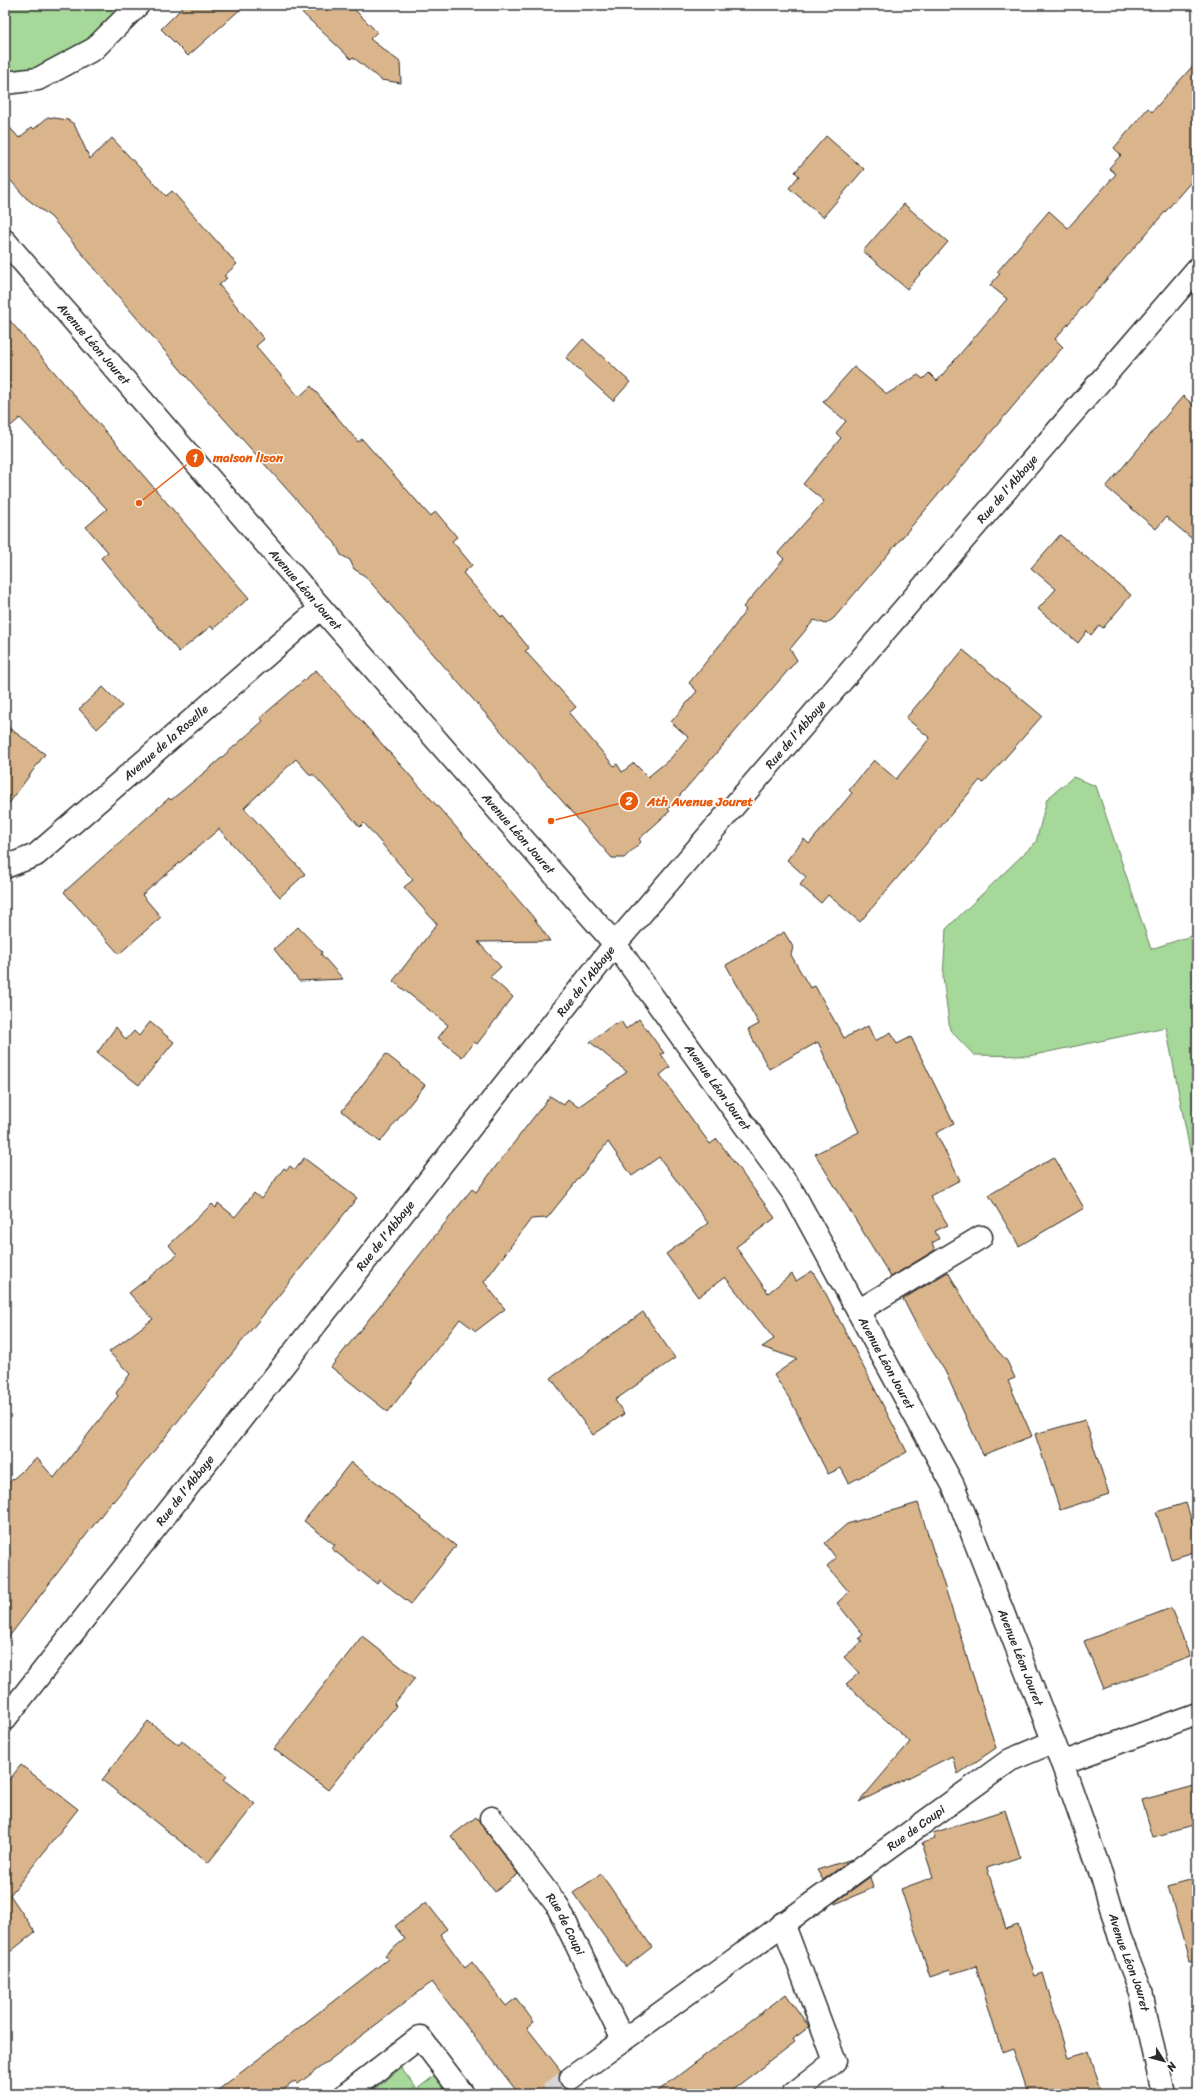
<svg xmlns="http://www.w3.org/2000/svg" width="1202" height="2099" viewBox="0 0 1202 2099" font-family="Sriracha,sans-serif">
<rect width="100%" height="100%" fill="#fff"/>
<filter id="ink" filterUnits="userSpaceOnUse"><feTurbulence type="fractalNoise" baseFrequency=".025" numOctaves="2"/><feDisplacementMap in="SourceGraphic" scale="8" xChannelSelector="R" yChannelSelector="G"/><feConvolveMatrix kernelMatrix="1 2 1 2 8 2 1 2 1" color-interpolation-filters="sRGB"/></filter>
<g filter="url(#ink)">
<path fill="#a6d899" stroke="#688262" d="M 5,5 L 138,5 L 93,49 L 5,83 Z
M 1073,777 L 1096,786 L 1151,949 L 1197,934 L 1197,1154 L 1191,1156 L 1166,1027 L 1029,1056 L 974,1055 L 950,1030 L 943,977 L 946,929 L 1036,842 L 1047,799 Z
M 401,2068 L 417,2089 L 438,2073 L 454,2094 L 368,2094 Z"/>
<path fill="#dab58b" stroke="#2b2b2b" d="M 185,5 L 245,5 L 188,56 L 161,29 Z
M 294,5 L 350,5 L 377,32 L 370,39 L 400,62 L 401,83 L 381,80 L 353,57 L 351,59 Z
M 1197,61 L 1197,175 L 1055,339 L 1063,347 L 834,618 L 826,624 L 814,620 L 790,649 L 797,660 L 668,809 L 670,811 L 639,839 L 641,842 L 624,858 L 612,858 L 365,576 L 354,569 L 350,560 L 341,555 L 335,543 L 192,383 L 51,217 L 26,198 L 5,174 L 5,122 L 19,138 L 32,127 L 34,129 L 48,117 L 68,120 L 74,124 L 90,159 L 112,138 L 166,196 L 172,191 L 237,264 L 224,276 L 227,278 L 219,285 L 264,339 L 256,346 L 299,397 L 311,386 L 358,442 L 362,439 L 430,516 L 436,512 L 457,537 L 452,541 L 472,565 L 463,573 L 502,618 L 503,616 L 529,648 L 525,651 L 576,707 L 569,713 L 614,766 L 617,764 L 622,772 L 634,763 L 648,777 L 671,758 L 688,737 L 671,722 L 697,691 L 689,683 L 731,631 L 746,610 L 743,607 L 784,559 L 778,553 L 824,501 L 803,484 L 841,438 L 836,433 L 846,421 L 823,402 L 854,367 L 887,394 L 918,375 L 923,379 L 929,373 L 937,381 L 1007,299 L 990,285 L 1000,274 L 997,272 L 1049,211 L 1068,228 L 1116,174 L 1109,168 L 1121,155 L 1114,148 L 1148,108 L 1152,112 Z
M 826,136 L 864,169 L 823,217 L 789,188 L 799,176 L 795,172 Z
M 904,204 L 948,242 L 907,289 L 863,251 Z
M 5,315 L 249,598 L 213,629 L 211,626 L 179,652 L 101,558 L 108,552 L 86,527 L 107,509 L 20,418 L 5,431 Z
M 583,339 L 630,382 L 613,401 L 566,358 Z
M 1183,396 L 1197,408 L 1197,543 L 1166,517 L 1156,529 L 1106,487 Z
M 1060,535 L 1131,595 L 1103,628 L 1099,625 L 1091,635 L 1087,631 L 1078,643 L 1038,609 L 1056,589 L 1031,568 Z
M 963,650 L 1042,716 L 983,783 L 980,780 L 860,922 L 828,895 L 821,903 L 800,885 L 806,877 L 787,860 L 804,839 L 809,844 L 852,793 L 849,790 L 874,760 L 896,779 L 930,738 L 906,718 Z
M 316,670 L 455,826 L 533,917 L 550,941 L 478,942 L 501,967 L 490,977 L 513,997 L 477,1044 L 474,1042 L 462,1057 L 438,1038 L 448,1025 L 393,981 L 437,924 L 404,887 L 413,880 L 364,823 L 360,827 L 313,774 L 311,776 L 296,759 L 244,808 L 305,874 L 280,897 L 219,829 L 142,895 L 161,917 L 119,954 L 64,892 L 169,798 L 171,800 L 211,767 L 263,721 L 260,718 Z
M 103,687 L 122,706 L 97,729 L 79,709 Z
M 5,725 L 45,754 L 5,809 Z
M 298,927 L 322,952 L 321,954 L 343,979 L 299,981 L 274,949 Z
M 784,932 L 793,947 L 791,955 L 810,988 L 815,986 L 844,1038 L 868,1026 L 875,1041 L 891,1032 L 897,1044 L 911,1037 L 954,1124 L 936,1133 L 960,1180 L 930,1196 L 948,1225 L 935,1231 L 939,1239 L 932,1243 L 935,1250 L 891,1277 L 815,1154 L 859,1132 L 818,1042 L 769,1069 L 748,1030 L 759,1024 L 726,965 Z
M 639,1019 L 664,1053 L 661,1054 L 670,1067 L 660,1075 L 710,1144 L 717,1139 L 775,1218 L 736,1247 L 768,1293 L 792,1274 L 796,1281 L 812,1271 L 826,1294 L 907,1452 L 849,1483 L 841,1468 L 828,1474 L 791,1401 L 774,1375 L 797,1359 L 762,1347 L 774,1339 L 725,1277 L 698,1297 L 666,1254 L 708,1223 L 659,1157 L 632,1176 L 608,1142 L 547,1218 L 531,1219 L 484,1282 L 505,1309 L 476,1331 L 460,1319 L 388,1412 L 331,1367 L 472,1189 L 476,1192 L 550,1096 L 564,1105 L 568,1099 L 578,1107 L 627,1072 L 590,1042 L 615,1023 L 616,1025 L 621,1021 L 626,1029 Z
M 150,1022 L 174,1042 L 139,1085 L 97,1053 L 116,1027 L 126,1040 L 134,1031 L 139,1036 Z
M 386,1054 L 425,1085 L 380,1142 L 342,1111 Z
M 1054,1157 L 1084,1208 L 1019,1246 L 989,1195 Z
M 304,1158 L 357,1198 L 113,1502 L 112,1501 L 5,1642 L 5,1486 L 37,1458 L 54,1478 L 118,1396 L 116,1393 L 130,1374 L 109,1352 L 153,1319 L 129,1293 L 177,1255 L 169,1245 L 212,1204 L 216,1208 L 218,1203 L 235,1217 L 254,1193 L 261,1199 L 284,1168 L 287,1170 L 290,1166 L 295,1170 Z
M 948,1272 L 987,1339 L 1007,1361 L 1015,1378 L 1008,1381 L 1032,1436 L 983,1455 L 945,1371 L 919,1330 L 903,1299 Z
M 643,1312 L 675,1358 L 615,1400 L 624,1414 L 593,1435 L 551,1378 Z
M 1085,1420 L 1109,1494 L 1060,1510 L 1035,1434 Z
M 351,1462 L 456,1546 L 411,1604 L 380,1580 L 377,1584 L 332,1549 L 335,1545 L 304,1521 Z
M 918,1503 L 996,1748 L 958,1774 L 952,1756 L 859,1802 L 910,1742 L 846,1684 L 859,1673 L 844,1657 L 862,1642 L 859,1638 L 863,1635 L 837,1603 L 849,1592 L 827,1566 L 836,1558 L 825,1543 L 847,1524 Z
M 1186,1503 L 1197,1537 L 1197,1551 L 1171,1559 L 1156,1512 Z
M 1171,1608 L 1190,1657 L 1103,1689 L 1084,1641 Z
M 362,1636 L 415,1678 L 394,1704 L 396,1706 L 328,1790 L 274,1749 Z
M 148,1721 L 179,1745 L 182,1741 L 227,1776 L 224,1780 L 255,1804 L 208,1863 L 102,1780 Z
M 21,1765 L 78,1809 L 10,1895 L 35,1932 L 5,1956 L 5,1785 Z
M 1197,1785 L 1197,1825 L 1153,1837 L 1142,1800 Z
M 1005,1810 L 1020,1857 L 987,1868 L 1006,1929 L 1018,1925 L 1035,1976 L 1043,1973 L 1068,2058 L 1088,2052 L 1101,2094 L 1028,2094 L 1013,2048 L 1002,2052 L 976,1966 L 951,1974 L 950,1970 L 930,1977 L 901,1889 L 933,1877 L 922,1843 L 935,1839 L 933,1833 Z
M 476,1817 L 518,1874 L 495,1892 L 451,1836 Z
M 852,1859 L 823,1880 L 817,1870 Z
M 601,1874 L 652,1947 L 626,1967 L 573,1893 Z
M 870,1877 L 873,1888 L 835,1904 L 835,1902 Z
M 1197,1878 L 1197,1960 L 1189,1961 L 1168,1886 Z
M 426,1902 L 447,1929 L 440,1934 L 465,1968 L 472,1962 L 506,2006 L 516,1998 L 534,2022 L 527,2028 L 561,2071 L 559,2079 L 561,2085 L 566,2090 L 576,2089 L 580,2094 L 519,2094 L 432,1982 L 298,2084 L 295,2081 L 278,2094 L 213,2094 L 388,1959 L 385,1955 L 405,1939 L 395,1926 Z
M 786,1994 L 809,2027 L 793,2039 L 795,2042 L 727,2094 L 654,2094 Z"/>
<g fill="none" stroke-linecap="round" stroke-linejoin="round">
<path stroke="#d5d5d5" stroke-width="22" stroke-dasharray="22 11" stroke-linecap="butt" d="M 549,2094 L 571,2078"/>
<g stroke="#2b2b2b" stroke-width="25">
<g id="minor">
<path d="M 5,83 L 38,79 L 94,49 L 138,5"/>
<path id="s1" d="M 5,241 L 321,608 L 615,944 L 794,1194 L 953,1485 L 1062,1763 L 1102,1877 L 1120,1938 L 1141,1992 L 1163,2094"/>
<path id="s2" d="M 5,867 L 36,855 L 321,608"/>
<path d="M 858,1311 L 981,1237"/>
<path id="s3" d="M 5,1719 L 615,944 L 1197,269"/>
<path d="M 1062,1763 L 1197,1714"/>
<path id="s4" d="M 491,1818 L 557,1905 L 623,2040"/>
<path d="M 783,1923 L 835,2061 L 793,2094"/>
<path id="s5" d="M 571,2078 L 1010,1760 L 1053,1742"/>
<path d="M 346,2094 L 420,2037 L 463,2094"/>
</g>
</g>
<use href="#minor" stroke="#fff" stroke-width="22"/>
</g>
</g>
<g text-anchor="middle" stroke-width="3" stroke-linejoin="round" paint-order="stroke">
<g font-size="12" fill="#2b2b2b" stroke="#fff">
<text dy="4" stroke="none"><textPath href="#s1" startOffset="136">Avenue Léon Jouret</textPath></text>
<text dy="4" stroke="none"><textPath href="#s3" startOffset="1587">Rue de l'Abbaye</textPath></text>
<text dy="4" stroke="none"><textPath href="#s1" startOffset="460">Avenue Léon Jouret</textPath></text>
<text dy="4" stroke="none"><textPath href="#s3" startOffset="1263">Rue de l'Abbaye</textPath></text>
<text dy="4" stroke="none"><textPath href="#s2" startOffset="205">Avenue de la Roselle</textPath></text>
<text dy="4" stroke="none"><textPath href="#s1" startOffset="784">Avenue Léon Jouret</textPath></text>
<text dy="4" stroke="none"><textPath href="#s3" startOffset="939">Rue de l'Abbaye</textPath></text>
<text dy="4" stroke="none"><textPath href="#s1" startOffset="1107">Avenue Léon Jouret</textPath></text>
<text dy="4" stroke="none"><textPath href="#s3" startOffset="615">Rue de l'Abbaye</textPath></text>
<text dy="4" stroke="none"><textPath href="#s1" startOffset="1431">Avenue Léon Jouret</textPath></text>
<text dy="4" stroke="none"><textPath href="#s3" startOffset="291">Rue de l'Abbaye</textPath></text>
<text dy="4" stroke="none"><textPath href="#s1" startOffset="1755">Avenue Léon Jouret</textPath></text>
<text dy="4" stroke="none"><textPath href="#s5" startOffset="426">Rue de Coupi</textPath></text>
<text dy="4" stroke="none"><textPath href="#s4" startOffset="130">Rue de Coupi</textPath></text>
<text dy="4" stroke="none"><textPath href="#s1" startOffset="2079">Avenue Léon Jouret</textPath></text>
</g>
</g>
<path fill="none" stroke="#e8590c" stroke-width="1.5" d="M139 503L195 458M551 821L629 801"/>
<g fill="#e8590c" stroke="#fff" stroke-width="1.5">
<circle cx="139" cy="503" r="4"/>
<circle cx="551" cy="821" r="4"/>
<circle cx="195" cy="458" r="10"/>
<circle cx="629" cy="801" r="10"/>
</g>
<g font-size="12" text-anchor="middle" font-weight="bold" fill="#fff">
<text x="195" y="462">1</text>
<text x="629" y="805">2</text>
</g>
<g font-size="13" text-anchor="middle" font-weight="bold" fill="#e8590c" stroke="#fff" stroke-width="3" stroke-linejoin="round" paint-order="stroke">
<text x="248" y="462">maison lison</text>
<text x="700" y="806">Ath Avenue Jouret</text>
</g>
<rect width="1202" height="2099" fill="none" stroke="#fff" stroke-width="20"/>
<rect x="10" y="10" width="1182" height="2079" fill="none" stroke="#2b2b2b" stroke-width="1.5" filter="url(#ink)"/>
<g transform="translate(1164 2061) rotate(126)" stroke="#ffffff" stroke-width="3" paint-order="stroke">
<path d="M0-3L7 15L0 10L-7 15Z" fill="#2b2b2b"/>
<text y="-6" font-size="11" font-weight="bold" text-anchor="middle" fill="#2b2b2b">N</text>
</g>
</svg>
